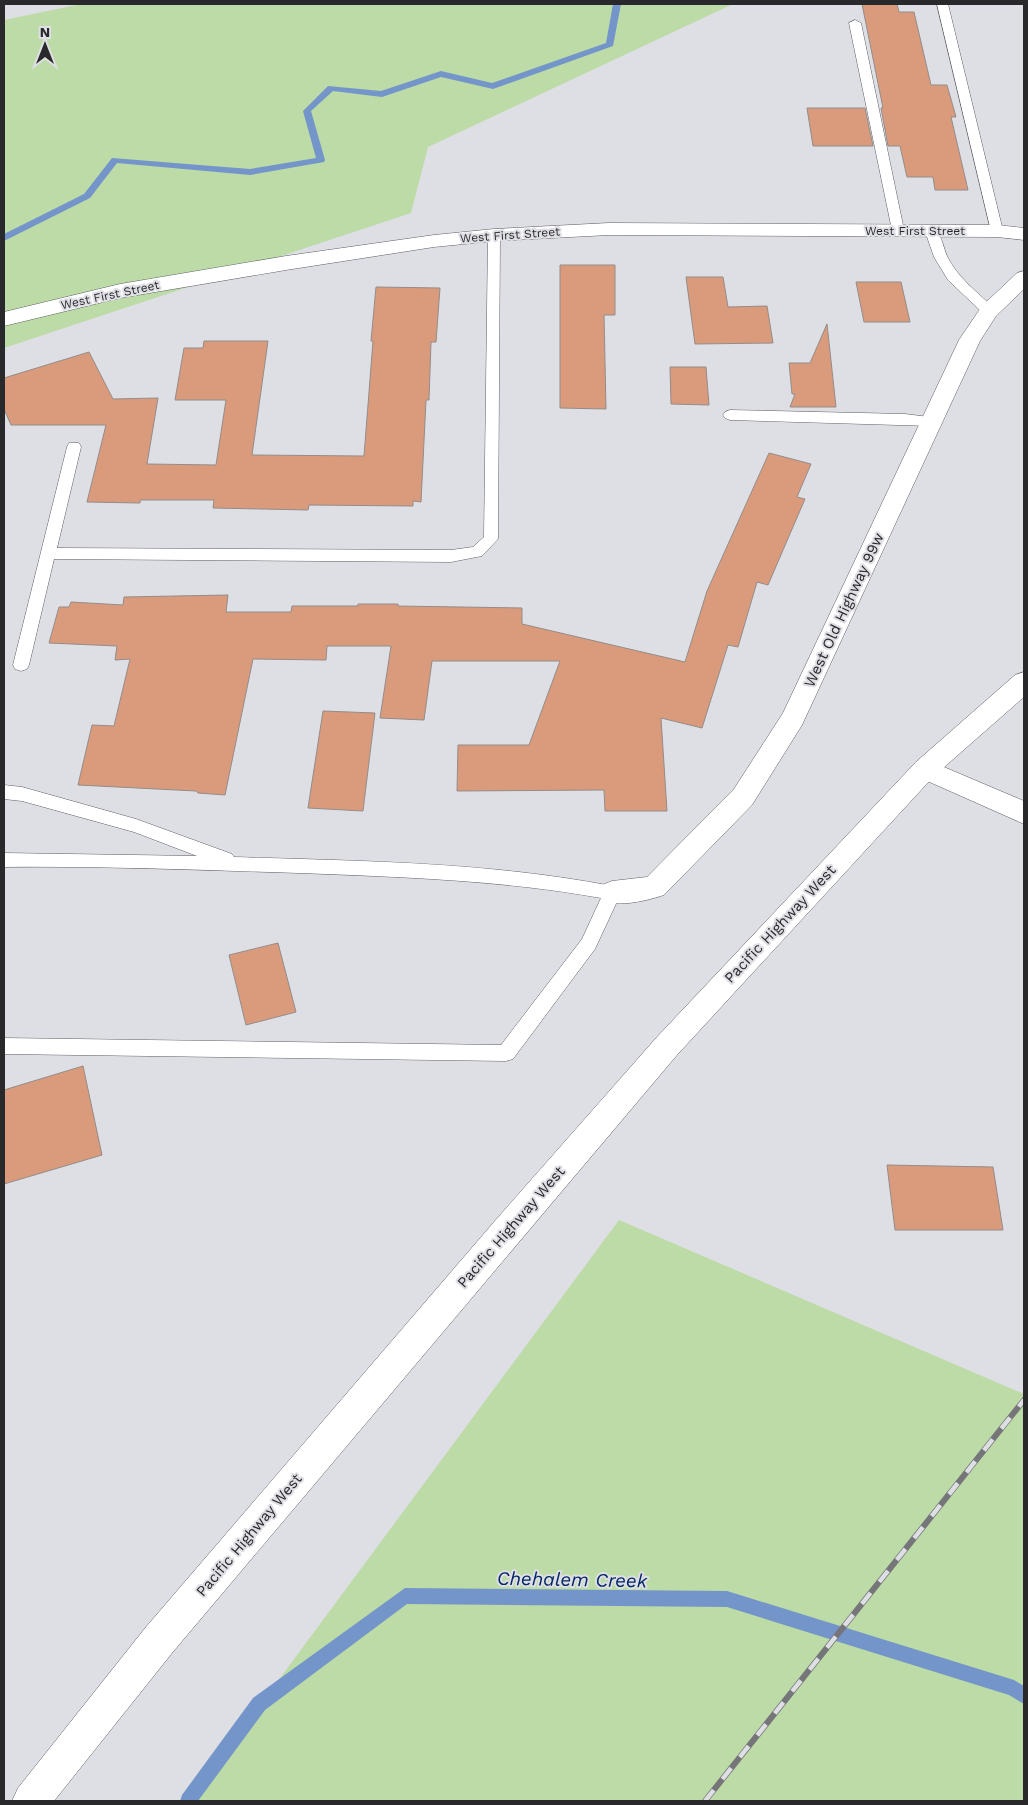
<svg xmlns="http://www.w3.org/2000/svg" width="1028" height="1805" viewBox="0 0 1028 1805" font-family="'Work Sans',sans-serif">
<rect width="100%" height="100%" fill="#dedee5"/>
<path fill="#bddba6" d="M 81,4 L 733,4 L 428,147 L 411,213 L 4,348 L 4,20 Z
M 619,1220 L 1024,1394 L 1024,1801 L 189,1801 Z"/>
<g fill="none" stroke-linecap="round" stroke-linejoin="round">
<path fill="#7495ca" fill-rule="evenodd" d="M 613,4 L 621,4 L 613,46 L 493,89 L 441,77 L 382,97 L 333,91 L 311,111 L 325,160 L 324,162 L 250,175 L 117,163 L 90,198 L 4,241 L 4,234 L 84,194 L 112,158 L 250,169 L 316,158 L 303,111 L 328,86 L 381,91 L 441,71 L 492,83 L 606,43 Z
M 405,1588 L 727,1591 L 1014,1680 L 1024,1686 L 1024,1704 L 1009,1695 L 727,1607 L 407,1604 L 265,1710 L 198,1801 L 180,1801 L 182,1795 L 253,1698 Z"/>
</g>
<path fill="#da9b7c" stroke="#938c89" d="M 862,4 L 897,4 L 899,12 L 914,12 L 931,85 L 947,85 L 956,117 L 951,117 L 968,190 L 935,190 L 933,177 L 907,177 L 900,146 L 888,146 L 881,108 L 883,108 Z
M 807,108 L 865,108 L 873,146 L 813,146 Z
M 560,265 L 615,265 L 615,315 L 604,315 L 606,409 L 560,408 Z
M 686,277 L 723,277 L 728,307 L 767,306 L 773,343 L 695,344 Z
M 856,282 L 901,282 L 910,322 L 864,322 Z
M 376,287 L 440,288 L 436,342 L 431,342 L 429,400 L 426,400 L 421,502 L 413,501 L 413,506 L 309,505 L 308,510 L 213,508 L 214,500 L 140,500 L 140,503 L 87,502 L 106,425 L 11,425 L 4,409 L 4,378 L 89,352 L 113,399 L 158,398 L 147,464 L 216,465 L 226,400 L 175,400 L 184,348 L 203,348 L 204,341 L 268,341 L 252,455 L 364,456 L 373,341 L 371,341 Z
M 827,324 L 836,407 L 790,407 L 795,394 L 792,394 L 789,363 L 810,363 Z
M 670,367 L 706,367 L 709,405 L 671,404 Z
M 769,453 L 811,464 L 797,497 L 805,499 L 768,585 L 757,582 L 738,647 L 728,645 L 702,728 L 661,718 L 667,811 L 605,811 L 604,790 L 457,791 L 458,745 L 529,745 L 560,661 L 432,661 L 424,720 L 380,718 L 391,646 L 327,646 L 326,660 L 253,659 L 225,795 L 198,793 L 196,791 L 78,785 L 92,725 L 114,726 L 130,659 L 115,660 L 117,646 L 49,643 L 59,607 L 69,607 L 71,602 L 123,605 L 124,597 L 228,595 L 226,612 L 291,612 L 292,606 L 358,606 L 358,604 L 398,604 L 398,606 L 522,608 L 522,624 L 685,662 L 707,591 Z
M 323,711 L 375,713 L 363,811 L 308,808 Z
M 278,943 L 296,1012 L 246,1025 L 229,955 Z
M 83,1066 L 102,1155 L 4,1184 L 4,1090 Z
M 887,1165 L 993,1167 L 1003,1230 L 895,1230 Z"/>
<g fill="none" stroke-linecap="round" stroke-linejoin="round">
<g stroke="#5d5e64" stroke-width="1">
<path id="lane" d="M 937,4 L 948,4 L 1003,231 L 1002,234 L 997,235 L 991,231 Z
M 855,20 L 861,23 L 904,230 L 898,234 L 892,230 L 849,23 Z
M 931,227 C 941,230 943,247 947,256 C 957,277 977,292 994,308 L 996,311 L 994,314 L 984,314 L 948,280 L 934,257 L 925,231 Z
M 494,231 L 500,235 L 498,539 L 482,556 L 451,562 L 54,559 L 29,665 L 27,669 L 21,671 L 15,669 L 13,665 L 67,447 L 69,443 L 79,443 L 81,447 L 57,548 L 451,550 L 473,547 L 484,537 L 488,235 Z
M 730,410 L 905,414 L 937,418 L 939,421 L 937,424 L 932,426 L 730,420 L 725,418 L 723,415 L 725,412 Z
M 4,785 L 22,787 L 136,819 L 232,854 L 234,857 C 360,861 487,862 612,886 L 618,888 L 621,893 L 595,949 L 513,1059 L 506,1061 L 4,1054 L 4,1038 L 501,1045 L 582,939 L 601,898 C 501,880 400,877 299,873 C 201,870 103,866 4,867 L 4,853 L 197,856 L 134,832 L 22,801 L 4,799 Z"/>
</g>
<g stroke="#5d5e64" stroke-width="1">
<path id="street" d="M 1024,271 L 1024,289 L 996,316 L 980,341 L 802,725 L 752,805 L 664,895 C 646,901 620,907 602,901 L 598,893 L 602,885 L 612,881 L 647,877 L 734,789 L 783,713 L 959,340 L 982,306 L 1017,273 Z"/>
</g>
<g stroke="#5d5e64" stroke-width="1">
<path id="secondary" d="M 609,223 L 997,225 L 1024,228 L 1024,240 L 997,237 L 609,235 L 494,241 L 434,247 L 286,270 L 120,298 L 4,326 L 4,312 L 120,284 L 286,256 L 434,235 L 494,229 Z
M 925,759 L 1024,801 L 1024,824 L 916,776 L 912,769 L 916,762 Z"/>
</g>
<g stroke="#5d5e64" stroke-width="1">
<path id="primary" d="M 1024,672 L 1024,697 L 934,776 L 677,1055 L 172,1653 L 54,1801 L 12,1801 L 18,1788 L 146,1627 L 494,1222 L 657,1037 L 916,762 L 1015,675 Z"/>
</g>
<use href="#lane" fill="#fff" fill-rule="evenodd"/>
<use href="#street" fill="#fff" fill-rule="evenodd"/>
<use href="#secondary" fill="#fff" fill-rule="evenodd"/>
<use href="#primary" fill="#fff" fill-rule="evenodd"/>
<g stroke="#75757a" stroke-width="6">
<path id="rail" d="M 705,1801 L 1024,1400"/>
</g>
<use href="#rail" stroke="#dedee5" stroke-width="4.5" stroke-dasharray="14" stroke-linecap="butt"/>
</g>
<g text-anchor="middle" stroke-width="4" stroke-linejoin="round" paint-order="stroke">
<g font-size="12" fill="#29292c" stroke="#dedee5">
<text x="915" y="235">West First Street</text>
<text transform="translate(510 235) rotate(-4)" y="4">West First Street</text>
<text transform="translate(110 295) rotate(-12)" y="4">West First Street</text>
</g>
<g font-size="15" fill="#29292c" stroke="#dedee5">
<text transform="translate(844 610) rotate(-65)" y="5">West Old Highway 99w</text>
<text transform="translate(780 924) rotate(-47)" y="5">Pacific Highway West</text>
<text transform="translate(511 1227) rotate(-49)" y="5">Pacific Highway West</text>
<text transform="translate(249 1535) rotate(-50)" y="5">Pacific Highway West</text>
</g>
<g font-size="19" font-style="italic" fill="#002664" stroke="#dedee5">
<text transform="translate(572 1579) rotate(1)" y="7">Chehalem Creek</text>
</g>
</g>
<rect width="1028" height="1805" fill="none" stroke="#29292c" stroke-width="10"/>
<g transform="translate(45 45)" stroke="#dedee5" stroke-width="4" paint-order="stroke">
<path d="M0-4L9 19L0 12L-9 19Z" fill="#29292c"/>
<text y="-8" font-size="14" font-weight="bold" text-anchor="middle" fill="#29292c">N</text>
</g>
</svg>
